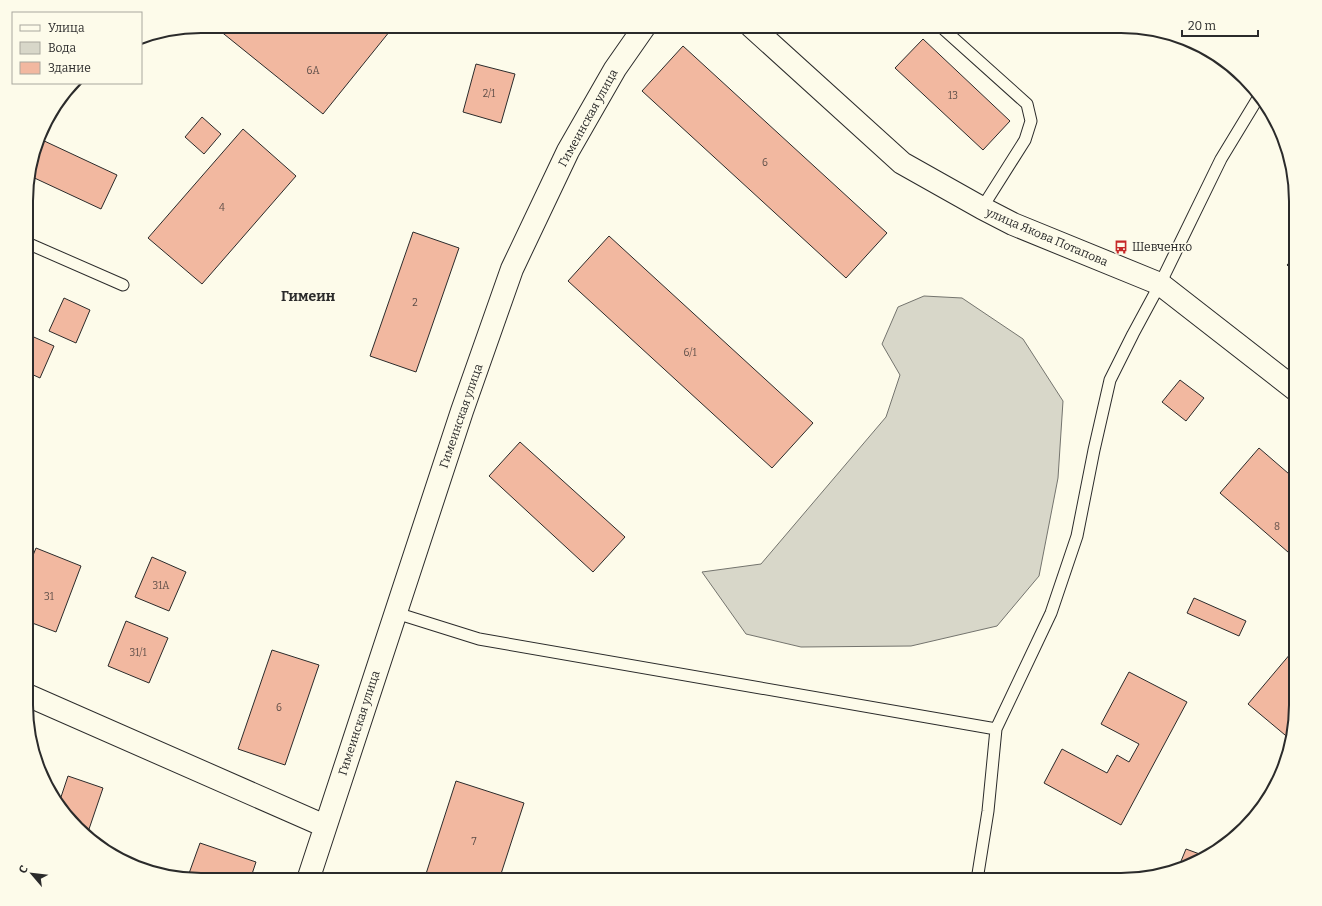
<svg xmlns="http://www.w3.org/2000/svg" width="1322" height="906" viewBox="0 0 1322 906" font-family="Bitter,serif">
<rect width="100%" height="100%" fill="#fdfbea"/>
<path fill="#d8d7c9" stroke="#74746e" d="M 924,296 L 962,298 L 1023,339 L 1063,401 L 1058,478 L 1039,576 L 997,626 L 911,646 L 801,647 L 746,634 L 702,572 L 761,564 L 886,417 L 900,375 L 882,344 L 898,307 Z"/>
<path fill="#f2b8a0" stroke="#2b2b2b" d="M 214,26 L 394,26 L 323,114 Z
M 923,39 L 1010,121 L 983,150 L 895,68 Z
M 683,46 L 887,233 L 846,278 L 642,91 Z
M 476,64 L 515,74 L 501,123 L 463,112 Z
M 202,117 L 221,134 L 204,154 L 185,137 Z
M 243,129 L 296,176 L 202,284 L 148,238 Z
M 40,139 L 117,175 L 101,209 L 28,175 Z
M 413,232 L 459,248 L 416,372 L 370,356 Z
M 609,236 L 813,423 L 772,468 L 568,281 Z
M 1296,255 L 1296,273 L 1287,265 Z
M 64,298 L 90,310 L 76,343 L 49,331 Z
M 27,334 L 54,346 L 40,378 L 27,372 Z
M 1180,380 L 1204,398 L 1186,421 L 1162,402 Z
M 520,442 L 625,537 L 593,572 L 489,476 Z
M 1259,448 L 1296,480 L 1296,559 L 1220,493 Z
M 36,548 L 81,566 L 56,632 L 27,621 L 27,570 Z
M 152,557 L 186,572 L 169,611 L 135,597 Z
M 1194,598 L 1246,621 L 1239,636 L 1187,613 Z
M 126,621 L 168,638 L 149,683 L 108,666 Z
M 272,650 L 319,665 L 285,765 L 238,749 Z
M 1291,653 L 1296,657 L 1296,716 L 1291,740 L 1248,704 Z
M 1129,672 L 1187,702 L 1121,825 L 1044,783 L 1062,749 L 1107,773 L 1117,755 L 1129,762 L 1139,744 L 1101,724 Z
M 68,776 L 103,788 L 87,835 L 59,803 Z
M 456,781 L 524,803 L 499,880 L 424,880 Z
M 200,843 L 256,862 L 250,880 L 187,879 Z
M 1186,849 L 1205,856 L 1199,862 L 1179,866 Z"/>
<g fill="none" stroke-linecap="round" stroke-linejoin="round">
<g stroke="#2b2b2b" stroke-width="13">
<path id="lane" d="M 940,26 L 1027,104 L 1031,121 L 1025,140 L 982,208
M 27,243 L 123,285
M 396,613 L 479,639 L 996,729
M 977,880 L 988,811 L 996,729 L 1051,613 L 1077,536 L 1094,450 L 1110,380 L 1133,334 L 1160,284 L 1221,159 L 1258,98"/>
</g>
<g stroke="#2b2b2b" stroke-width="24">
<path id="street" d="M 751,26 L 902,163 L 982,208 L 1013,224 L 1160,284 L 1296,390
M 27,695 L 325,826
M 308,880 L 462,411 L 512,269 L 568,151 L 615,69 L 645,26"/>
</g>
<use href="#lane" stroke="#fdfbea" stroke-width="11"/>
<use href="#street" stroke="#fdfbea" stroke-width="22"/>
</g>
<defs>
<g id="bus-bare" transform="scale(1.08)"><path d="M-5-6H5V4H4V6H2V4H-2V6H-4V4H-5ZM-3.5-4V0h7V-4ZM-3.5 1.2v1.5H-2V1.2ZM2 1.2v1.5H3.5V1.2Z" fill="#c62828" stroke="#fdfbea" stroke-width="2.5" paint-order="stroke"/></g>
</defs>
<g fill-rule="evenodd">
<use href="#bus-bare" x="1121" y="247"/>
</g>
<g text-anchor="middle" stroke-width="3" stroke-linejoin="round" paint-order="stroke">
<g font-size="10" fill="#5d4e48">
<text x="313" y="74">6А</text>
<text x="489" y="97">2/1</text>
<text x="953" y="99">13</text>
<text x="765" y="166">6</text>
<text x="222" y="211">4</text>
<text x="415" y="306">2</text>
<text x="690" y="356">6/1</text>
<text x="1277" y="530">8</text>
<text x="161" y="589">31А</text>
<text x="49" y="600">31</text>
<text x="138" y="656">31/1</text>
<text x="279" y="711">6</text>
<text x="474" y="845">7</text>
</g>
<g font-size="12" fill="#2b2b2b" stroke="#fdfbea">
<text transform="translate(588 118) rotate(-61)" y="4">Гимеинская улица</text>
<text transform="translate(1047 237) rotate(23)" y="4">улица Якова Потапова</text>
<text transform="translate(461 416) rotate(-71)" y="4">Гимеинская улица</text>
<text transform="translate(359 723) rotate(-72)" y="4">Гимеинская улица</text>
</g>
<g font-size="12" fill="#2b2b2b" stroke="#fdfbea" text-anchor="start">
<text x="1132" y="251">Шевченко</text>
</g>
<g font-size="14" font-weight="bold" fill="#2b2b2b" stroke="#fdfbea">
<text x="308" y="301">Гимеин</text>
</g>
</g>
<path d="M0 0H1322V906H0ZM201 33H1121A168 168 0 0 1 1289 201V705A168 168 0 0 1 1121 873H201A168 168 0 0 1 33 705V201A168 168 0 0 1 201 33Z" fill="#fdfbea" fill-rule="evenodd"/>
<path fill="none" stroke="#2b2b2b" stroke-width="2" d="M201 33H1121A168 168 0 0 1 1289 201V705A168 168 0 0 1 1121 873H201A168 168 0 0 1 33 705V201A168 168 0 0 1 201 33Z"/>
<rect x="12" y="12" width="130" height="72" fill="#fdfbea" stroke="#a9a89e"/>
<rect x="20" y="25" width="20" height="6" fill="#fdfbea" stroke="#a9a89e"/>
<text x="48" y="32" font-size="12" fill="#2b2b2b">Улица</text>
<rect x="20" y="42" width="20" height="12" fill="#d8d7c9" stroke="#a9a89e"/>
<text x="48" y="52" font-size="12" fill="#2b2b2b">Вода</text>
<rect x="20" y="62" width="20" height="12" fill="#f2b8a0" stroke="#a9a89e"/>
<text x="48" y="72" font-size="12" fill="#2b2b2b">Здание</text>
<g transform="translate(32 874) rotate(298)" stroke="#fdfbea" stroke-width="3" paint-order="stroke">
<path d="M0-3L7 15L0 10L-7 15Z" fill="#2b2b2b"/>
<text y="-6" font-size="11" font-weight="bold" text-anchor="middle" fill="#2b2b2b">С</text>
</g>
<path d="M1182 30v6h76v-6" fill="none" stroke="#2b2b2b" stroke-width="2"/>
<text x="1188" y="30" font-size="12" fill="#2b2b2b" stroke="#fdfbea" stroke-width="3" paint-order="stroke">20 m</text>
</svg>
